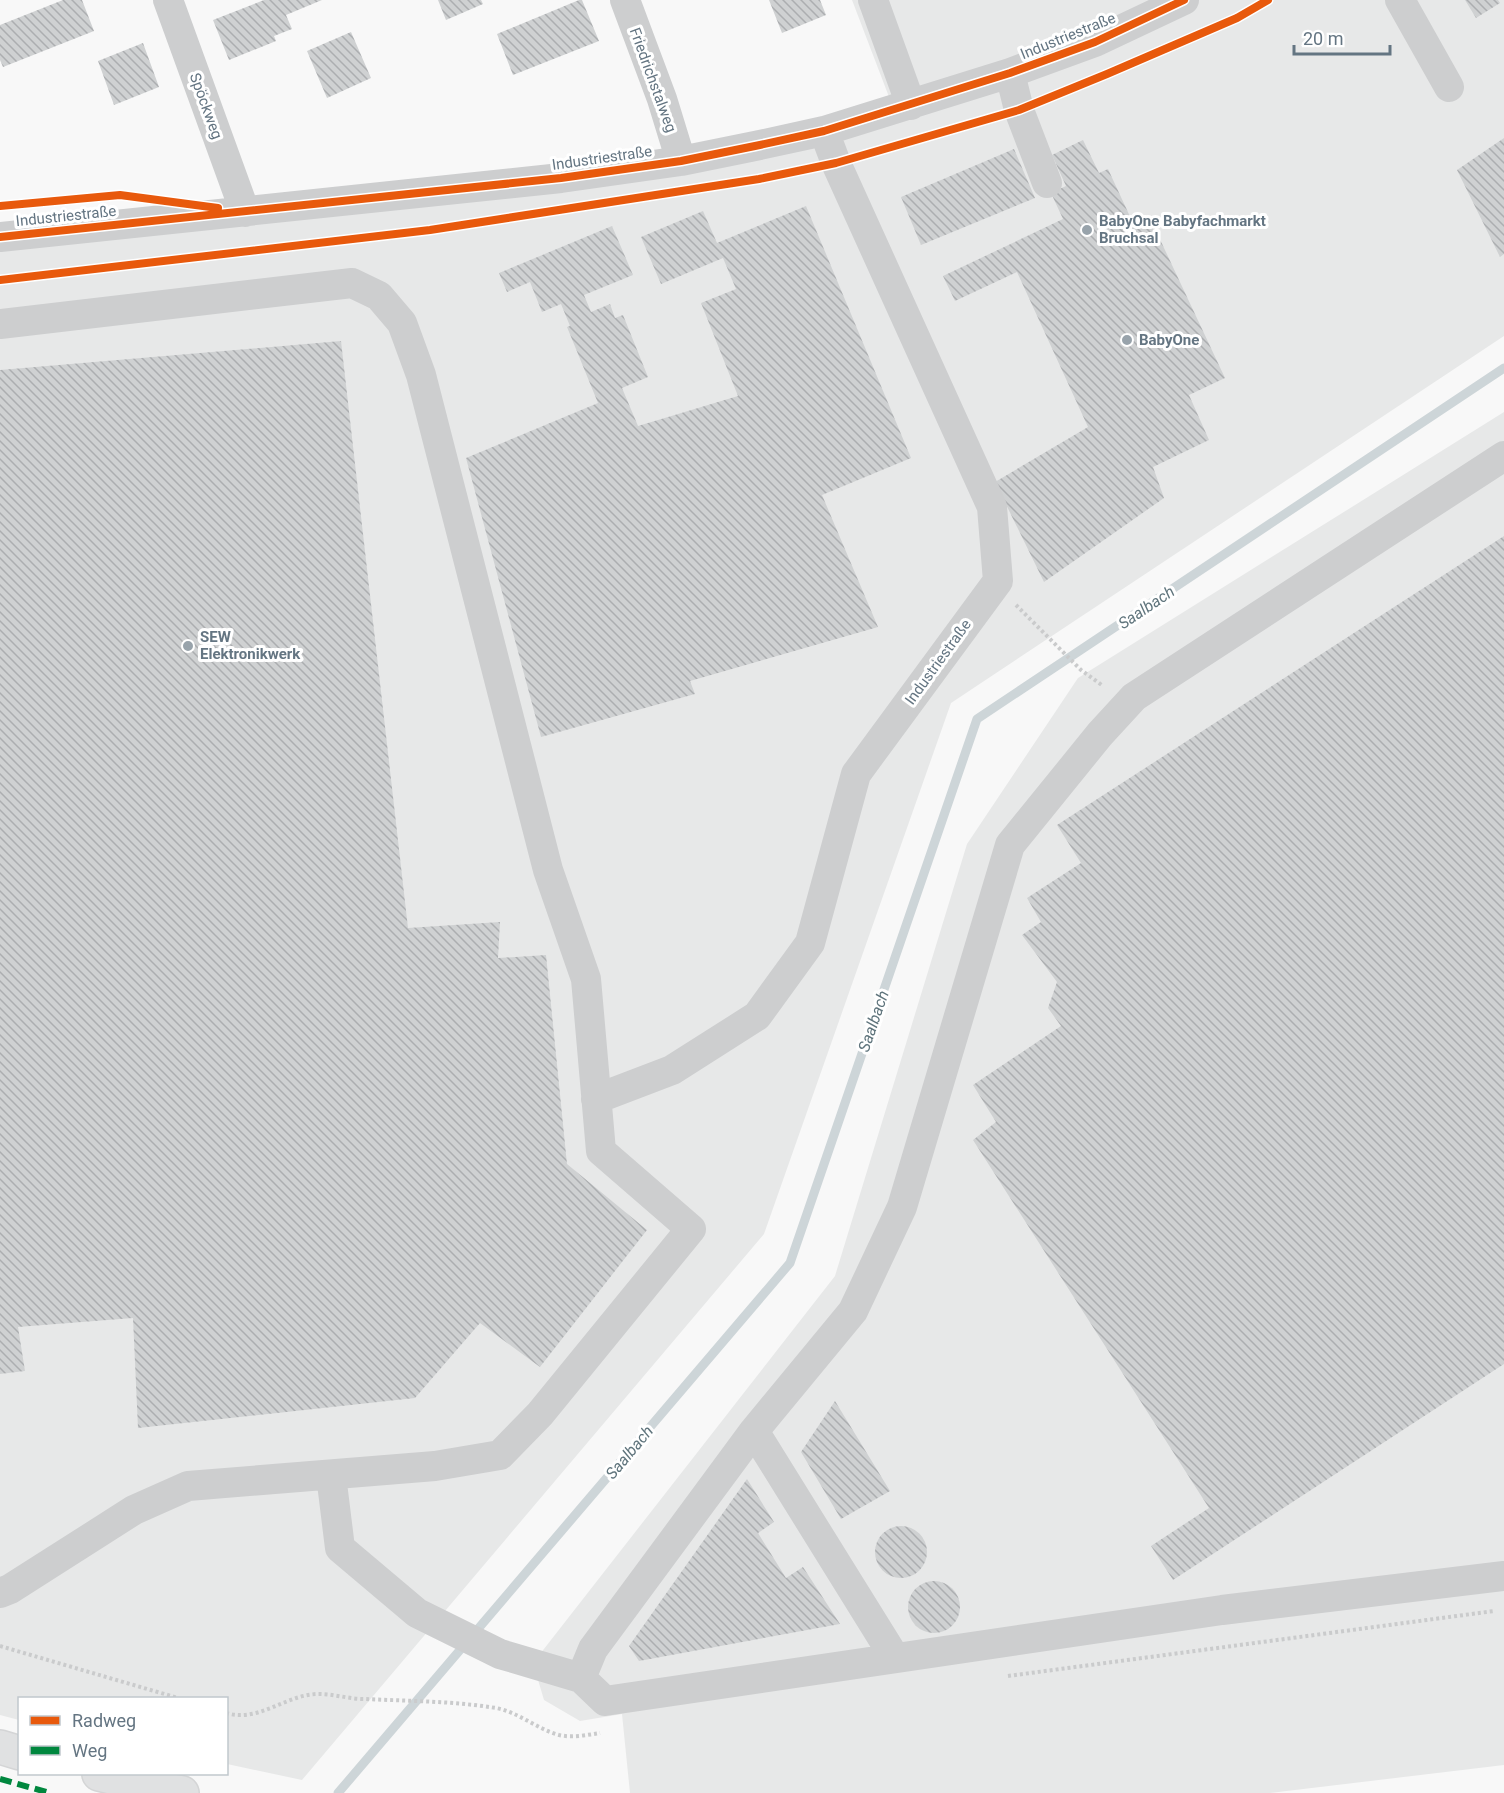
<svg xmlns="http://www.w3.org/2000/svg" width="1504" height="1793" viewBox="0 0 1504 1793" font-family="Roboto,sans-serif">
<defs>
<pattern id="building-back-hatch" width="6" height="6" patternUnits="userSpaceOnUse" patternTransform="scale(1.5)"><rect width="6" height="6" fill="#cfd1d2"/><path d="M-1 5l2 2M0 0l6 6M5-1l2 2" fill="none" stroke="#acaeb0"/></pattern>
</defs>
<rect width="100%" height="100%" fill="#f8f8f8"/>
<path fill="#e7e8e8" d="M 852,0 L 1504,0 L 1504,336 L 951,703 L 764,1234 L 302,1780 L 227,1764 L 226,1698 L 20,1698 L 19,1720 L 0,1715 L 0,237 L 561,178 L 894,110 Z
M 1504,412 L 1504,1765 L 1270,1793 L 630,1793 L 622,1714 L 580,1721 L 544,1700 L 533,1663 L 835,1276 L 967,844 L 1078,678 Z"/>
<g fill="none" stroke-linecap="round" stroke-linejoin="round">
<path stroke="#cdd5d8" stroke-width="9" d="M 338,1793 L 790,1263 L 977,719 L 1504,368"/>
</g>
<path fill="url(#building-back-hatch)" d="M 63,0 L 82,0 L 94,31 L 3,67 L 0,60 L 0,25 Z
M 264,0 L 322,0 L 286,15 L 292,29 L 274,36 L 276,41 L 229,60 L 213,20 Z
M 438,0 L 481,0 L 483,4 L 446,20 Z
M 579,0 L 582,0 L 599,41 L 513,75 L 497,34 Z
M 769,0 L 820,0 L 826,15 L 782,33 Z
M 1465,0 L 1498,0 L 1500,3 L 1476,18 Z
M 351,32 L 371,78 L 327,98 L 307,51 Z
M 143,43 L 159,87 L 114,105 L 98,61 Z
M 1504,138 L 1504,254 L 1500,257 L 1457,170 Z
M 1083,140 L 1099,173 L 1108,169 L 1133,223 L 1149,216 L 1225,378 L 1189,395 L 1209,440 L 1153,467 L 1164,498 L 1044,582 L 995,482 L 1088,427 L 1017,272 L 955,301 L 943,276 L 1063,219 L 1051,193 L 1066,186 L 1052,155 Z
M 1014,149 L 1035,198 L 921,245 L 901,197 Z
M 806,206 L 911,458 L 822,495 L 878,627 L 690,681 L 695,694 L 541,737 L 466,458 L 598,403 L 567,327 L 570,326 L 561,304 L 542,312 L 530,282 L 507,292 L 499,273 L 612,226 L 633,275 L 584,295 L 591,312 L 610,304 L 615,318 L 623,315 L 648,377 L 622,388 L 638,426 L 738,396 L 701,303 L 736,289 L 723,258 L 661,284 L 641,237 L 703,211 L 717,243 Z
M 341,341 L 408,928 L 500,922 L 498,958 L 546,955 L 567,1164 L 647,1230 L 540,1367 L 480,1323 L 415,1398 L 138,1428 L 133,1318 L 18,1327 L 25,1371 L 0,1374 L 0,370 Z
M 1504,536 L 1504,1364 L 1173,1580 L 1151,1546 L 1209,1508 L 973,1140 L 996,1122 L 973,1085 L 1061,1026 L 1048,1008 L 1057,982 L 1022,935 L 1041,922 L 1027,898 L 1081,863 L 1057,825 Z
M 835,1401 L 890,1491 L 841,1519 L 801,1452 Z
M 747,1479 L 774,1522 L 758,1533 L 786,1578 L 803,1567 L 840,1624 L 639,1661 L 629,1646 Z
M875 1552a26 26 0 1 1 52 0a26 26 0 1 1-52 0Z
M908 1607a26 26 0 1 1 52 0a26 26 0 1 1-52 0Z"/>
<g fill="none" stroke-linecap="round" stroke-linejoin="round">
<g stroke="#d4d5d6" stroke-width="36">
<path id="major" d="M 0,1747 L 20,1753
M 99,1774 L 143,1785 L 182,1793"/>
</g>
<path stroke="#cacbcc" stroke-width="4" stroke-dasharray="3 3" stroke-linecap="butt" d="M 1016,605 L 1081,670 L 1103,686
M 0,1646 L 178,1698
M 1008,1676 L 1494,1611
M 226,1713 C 259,1723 286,1694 319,1694 C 334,1694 349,1699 364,1699 C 408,1701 453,1701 496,1708 C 518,1712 537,1729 559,1735 C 572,1738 587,1735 600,1733"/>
<path stroke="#cdcecf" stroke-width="30" d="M 168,0 L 245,212
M 625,0 L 662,99 L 681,161
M 873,0 L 911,105
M 1400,0 L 1449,87
M 1010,73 L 1019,110 L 1047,183
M 0,237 L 561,178 L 681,161 L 755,146 L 824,131 L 1010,73 L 1095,42 L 1184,0
M 0,324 L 352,283 L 379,296 L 402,323 L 421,375 L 548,870 L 586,979 L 601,1151 L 691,1229 L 540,1414 L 500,1455 L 435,1466 L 188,1486 L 134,1510 L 10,1589 L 0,1593
M 1504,456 L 1134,697 L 1100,734 L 1010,845 L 902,1207 L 853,1311 L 754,1431 L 593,1649 L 581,1678 L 605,1701 L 1222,1610 L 1504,1576
M 596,1099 L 672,1070 L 757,1016 L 810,943 L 856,774 L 998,581 L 992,507 L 836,163 L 824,131
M 754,1431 L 895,1658
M 331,1475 L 340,1548 L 417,1613 L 500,1654 L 581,1678"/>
<use href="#major" stroke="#e0e1e2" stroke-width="33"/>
<path stroke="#00873e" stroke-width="6" stroke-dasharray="12 6" stroke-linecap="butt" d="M 0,1779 L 50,1793"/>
<g stroke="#fff" stroke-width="11">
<path id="cycleway" d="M 0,206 L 120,195 L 218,208
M 0,237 L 561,178 L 681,161 L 755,146 L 824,131 L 1010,73 L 1095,42 L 1184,0
M 0,280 L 430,230 L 759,179 L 836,163 L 1019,110 L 1107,74 L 1237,18 L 1268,0"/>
</g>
<use href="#cycleway" stroke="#e8590c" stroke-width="8"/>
</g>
<g fill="#98a3ab" stroke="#fff" stroke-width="2">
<circle cx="1087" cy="230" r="6"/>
<circle cx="1127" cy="340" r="6"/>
<circle cx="188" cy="646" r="6"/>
</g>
<g text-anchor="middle" stroke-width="6" stroke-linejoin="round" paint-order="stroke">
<g font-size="15" fill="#647582" stroke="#fff">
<text transform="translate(1068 36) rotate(-22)" y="5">Industriestraße</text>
<text transform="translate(653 80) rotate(70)" y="5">Friedrichstalweg</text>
<text transform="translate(206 106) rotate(70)" y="5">Spöckweg</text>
<text transform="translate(602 158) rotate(-8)" y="5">Industriestraße</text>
<text transform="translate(66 216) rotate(-6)" y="5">Industriestraße</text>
<text transform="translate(938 662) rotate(-54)" y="5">Industriestraße</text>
</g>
<g font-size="15" font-weight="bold" fill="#647582" stroke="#fff" text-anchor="start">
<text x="1099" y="226">BabyOne Babyfachmarkt<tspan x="1099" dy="17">Bruchsal</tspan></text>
<text x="1139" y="345">BabyOne</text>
<text x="200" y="642">SEW<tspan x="200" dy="17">Elektronikwerk</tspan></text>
</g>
<g font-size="16" font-style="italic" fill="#5f747c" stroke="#fff">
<text transform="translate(1146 607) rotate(-34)" y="6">Saalbach</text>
<text transform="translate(873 1021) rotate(-71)" y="6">Saalbach</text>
<text transform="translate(629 1452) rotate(-50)" y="6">Saalbach</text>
</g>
</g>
<rect x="18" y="1697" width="210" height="78" fill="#ffffff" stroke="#c1c8cd" stroke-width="1.5"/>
<rect x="30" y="1716" width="30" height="9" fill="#e8590c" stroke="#c1c8cd" stroke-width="1.5"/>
<text x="72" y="1727" font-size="18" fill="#647582">Radweg</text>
<rect x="30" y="1746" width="30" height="9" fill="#00873e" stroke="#c1c8cd" stroke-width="1.5"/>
<text x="72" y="1757" font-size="18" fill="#647582">Weg</text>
<path d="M1294 45v9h96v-9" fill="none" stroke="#647582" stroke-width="3"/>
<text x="1303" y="45" font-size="18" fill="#647582" stroke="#ffffff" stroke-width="4.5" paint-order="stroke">20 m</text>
</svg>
